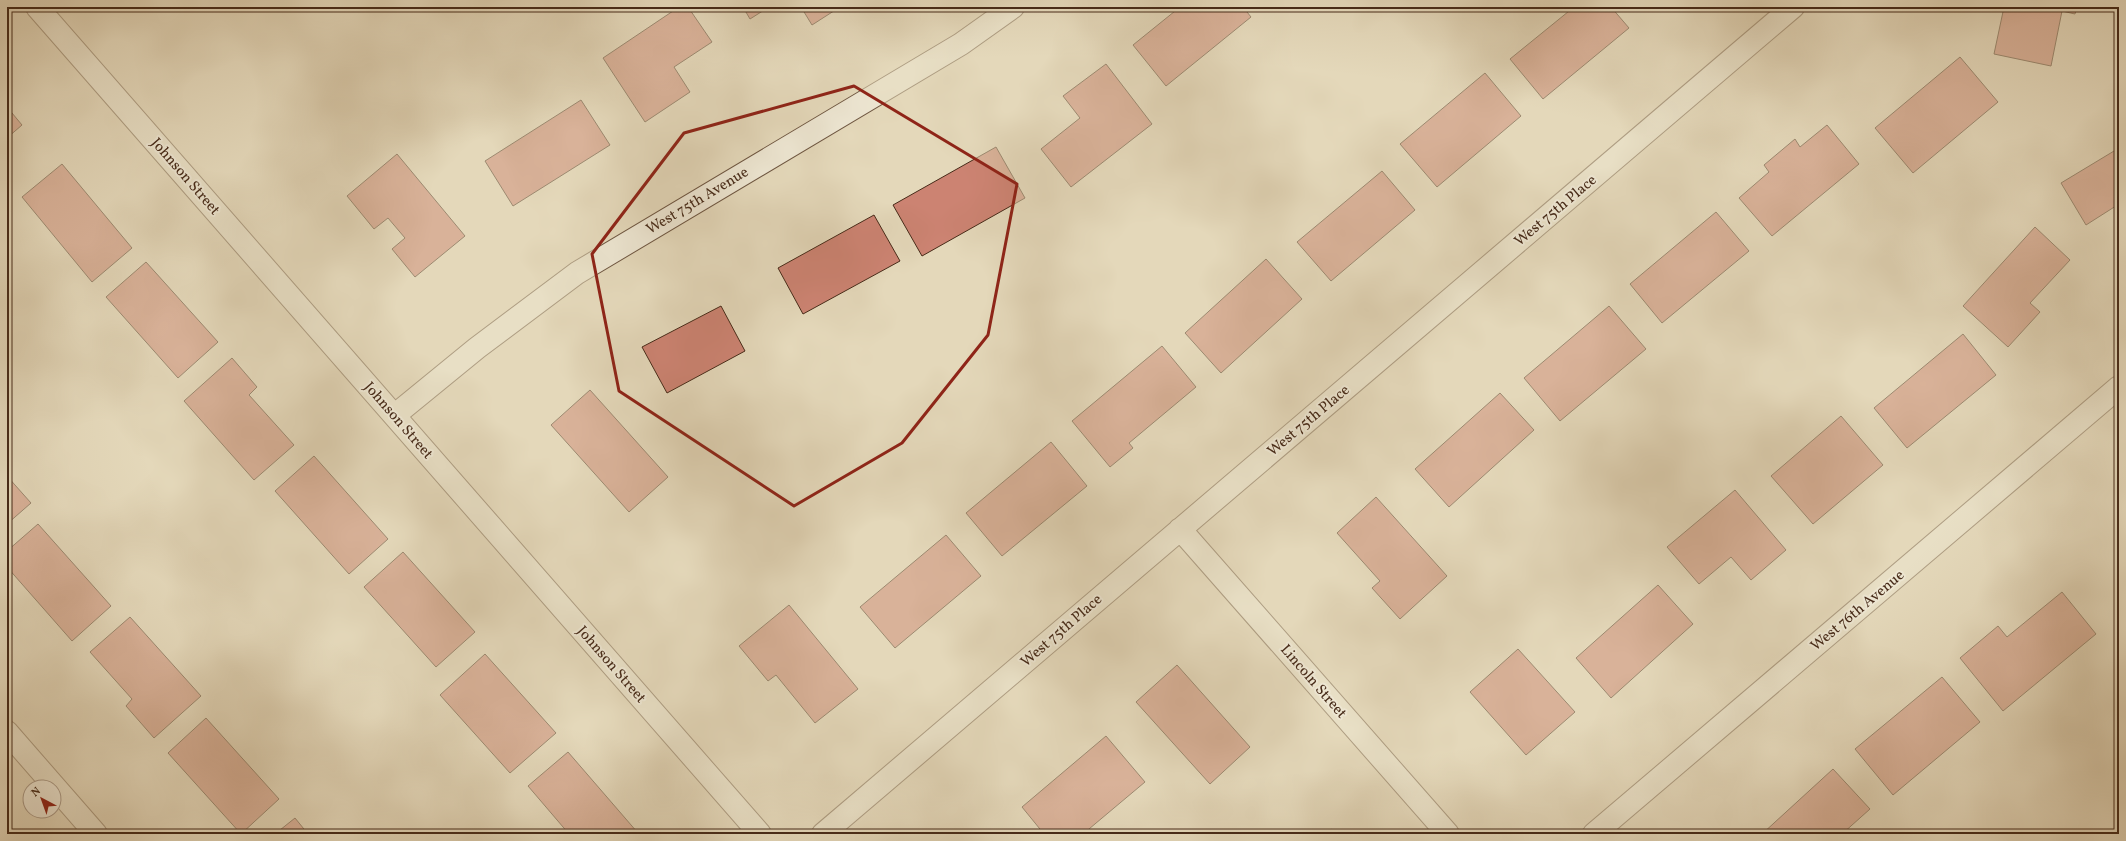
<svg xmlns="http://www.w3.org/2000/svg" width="2126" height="841" viewBox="0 0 2126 841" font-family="Vollkorn,serif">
<rect width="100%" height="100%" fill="#e4d8ba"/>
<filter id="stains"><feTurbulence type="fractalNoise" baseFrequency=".005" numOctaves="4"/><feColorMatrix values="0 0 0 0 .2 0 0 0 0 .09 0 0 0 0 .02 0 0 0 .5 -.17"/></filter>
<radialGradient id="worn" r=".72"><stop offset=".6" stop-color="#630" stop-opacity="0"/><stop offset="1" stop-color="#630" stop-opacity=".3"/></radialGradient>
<path fill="#cc8372" stroke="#472b19" d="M 679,7 L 688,7 L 712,42 L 674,67 L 690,92 L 645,122 L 603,58 Z
M 743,7 L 769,7 L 750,19 Z
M 801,7 L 840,7 L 812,25 Z
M 1180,7 L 1243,7 L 1251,17 L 1166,86 L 1133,45 Z
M 1574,7 L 1611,7 L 1629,28 L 1543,99 L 1510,59 Z
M 2004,7 L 2077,7 L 2075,14 L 2062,11 L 2051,66 L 1994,54 Z
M 1960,57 L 1998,102 L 1913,173 L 1875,128 Z
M 1106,64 L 1152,124 L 1071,187 L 1041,149 L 1080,118 L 1063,96 Z
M 1485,73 L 1521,116 L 1437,187 L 1400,144 Z
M 581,100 L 610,145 L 513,206 L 485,161 Z
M 7,107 L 22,125 L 7,138 Z
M 1827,125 L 1859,164 L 1772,236 L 1739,198 L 1769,172 L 1764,165 L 1795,139 L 1800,147 Z
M 996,147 L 1025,198 L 922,256 L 893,205 Z
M 2119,148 L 2119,204 L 2086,225 L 2061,183 Z
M 397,154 L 465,236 L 415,277 L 392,249 L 405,238 L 388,218 L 374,229 L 347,196 Z
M 62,164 L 132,248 L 92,282 L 22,197 Z
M 1382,171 L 1415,210 L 1331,281 L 1297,242 Z
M 1716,212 L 1749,251 L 1662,323 L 1630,284 Z
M 874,215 L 900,261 L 803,314 L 778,268 Z
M 2035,227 L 2070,260 L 2030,303 L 2040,312 L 2008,347 L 1963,306 Z
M 1266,259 L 1302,299 L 1221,373 L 1185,333 Z
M 146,262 L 218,342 L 178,378 L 106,297 Z
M 721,306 L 745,351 L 667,393 L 642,347 Z
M 1609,306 L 1646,349 L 1560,421 L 1524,378 Z
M 1963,334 L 1996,375 L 1907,448 L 1874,408 Z
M 1162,346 L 1196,387 L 1129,443 L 1133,448 L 1110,467 L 1072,421 Z
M 232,358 L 257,387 L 249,395 L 294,445 L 254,480 L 184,401 Z
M 590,390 L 668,477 L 629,512 L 551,425 Z
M 1500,393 L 1534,430 L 1449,507 L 1415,469 Z
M 1841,416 L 1883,465 L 1813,524 L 1771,476 Z
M 1051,442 L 1087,486 L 1002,556 L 966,513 Z
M 314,456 L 388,539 L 349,574 L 275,491 Z
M 7,476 L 31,503 L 7,524 Z
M 1735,490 L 1786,550 L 1751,580 L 1731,557 L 1699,584 L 1667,547 Z
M 1376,497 L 1447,576 L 1400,619 L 1372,588 L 1380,581 L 1337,533 Z
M 38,524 L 111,606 L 72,641 L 7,567 L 7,551 Z
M 946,535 L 981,576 L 895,648 L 860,607 Z
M 403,552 L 475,632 L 436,667 L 364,587 Z
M 1658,585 L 1693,624 L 1611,698 L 1576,658 Z
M 2062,592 L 2096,634 L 2003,711 L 1960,658 L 1998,626 L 2007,637 Z
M 789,605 L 858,689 L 815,723 L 776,675 L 768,681 L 739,646 Z
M 130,617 L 201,696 L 154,738 L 126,706 L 132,699 L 90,652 Z
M 1518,649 L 1575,712 L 1526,755 L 1470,692 Z
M 485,654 L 556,733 L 510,773 L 440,695 Z
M 1177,665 L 1250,747 L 1210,784 L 1136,702 Z
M 1942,677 L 1980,722 L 1893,795 L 1855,749 Z
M 206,718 L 279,799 L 241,834 L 168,753 Z
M 1106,736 L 1145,782 L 1083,834 L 1044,834 L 1022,807 Z
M 568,752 L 638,833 L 637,834 L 569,834 L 528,786 Z
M 1833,769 L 1870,809 L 1842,834 L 1762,834 Z
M 295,818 L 308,834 L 275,834 Z
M 1332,829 L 1337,834 L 1326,834 Z"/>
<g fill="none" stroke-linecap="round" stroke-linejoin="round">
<g stroke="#6e5641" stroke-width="24">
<path id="minor" d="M 37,7 L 760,834
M 395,415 L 477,348 L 577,273 L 961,44 L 1013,7
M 1180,529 L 1448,834
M 7,732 L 96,834
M 823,834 L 1793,7
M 1594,834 L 2119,387"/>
</g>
<use href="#minor" stroke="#ede6d2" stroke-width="22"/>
</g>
<path d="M0 0H2126V841H0ZM 854,86 L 1017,184 L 988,335 L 902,443 L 794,506 L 619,391 L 592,254 L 684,133 Z" fill="#e4d8ba" fill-opacity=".55" fill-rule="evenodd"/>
<path fill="none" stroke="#8f2418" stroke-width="3" stroke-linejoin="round" d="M 854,86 L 1017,184 L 988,335 L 902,443 L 794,506 L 619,391 L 592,254 L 684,133 Z"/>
<g text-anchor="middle" stroke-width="4" stroke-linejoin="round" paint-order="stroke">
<g font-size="15" fill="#472b19" stroke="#ede6d2">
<text transform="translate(186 176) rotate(49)" y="5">Johnson Street</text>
<text transform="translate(697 200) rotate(-31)" y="5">West 75th Avenue</text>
<text transform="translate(1555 210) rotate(-40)" y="5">West 75th Place</text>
<text transform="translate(399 420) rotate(49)" y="5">Johnson Street</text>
<text transform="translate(1308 420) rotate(-40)" y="5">West 75th Place</text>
<text transform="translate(1857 610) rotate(-40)" y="5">West 76th Avenue</text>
<text transform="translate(1061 630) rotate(-41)" y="5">West 75th Place</text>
<text transform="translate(612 664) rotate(49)" y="5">Johnson Street</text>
<text transform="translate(1314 681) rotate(49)" y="5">Lincoln Street</text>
</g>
</g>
<rect width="2126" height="841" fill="none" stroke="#e4d8ba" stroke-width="24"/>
<rect x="8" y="8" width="2110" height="825" fill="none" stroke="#472b19" stroke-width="2"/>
<rect x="12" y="12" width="2102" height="817" fill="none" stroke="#472b19"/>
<g transform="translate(42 799) rotate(319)"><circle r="19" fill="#ede6d2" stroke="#ab9b88"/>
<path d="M0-3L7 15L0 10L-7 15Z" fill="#8f2418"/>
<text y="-6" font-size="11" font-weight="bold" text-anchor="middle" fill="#472b19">N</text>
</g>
<rect width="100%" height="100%" filter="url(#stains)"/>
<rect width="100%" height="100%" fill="url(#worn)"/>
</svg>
